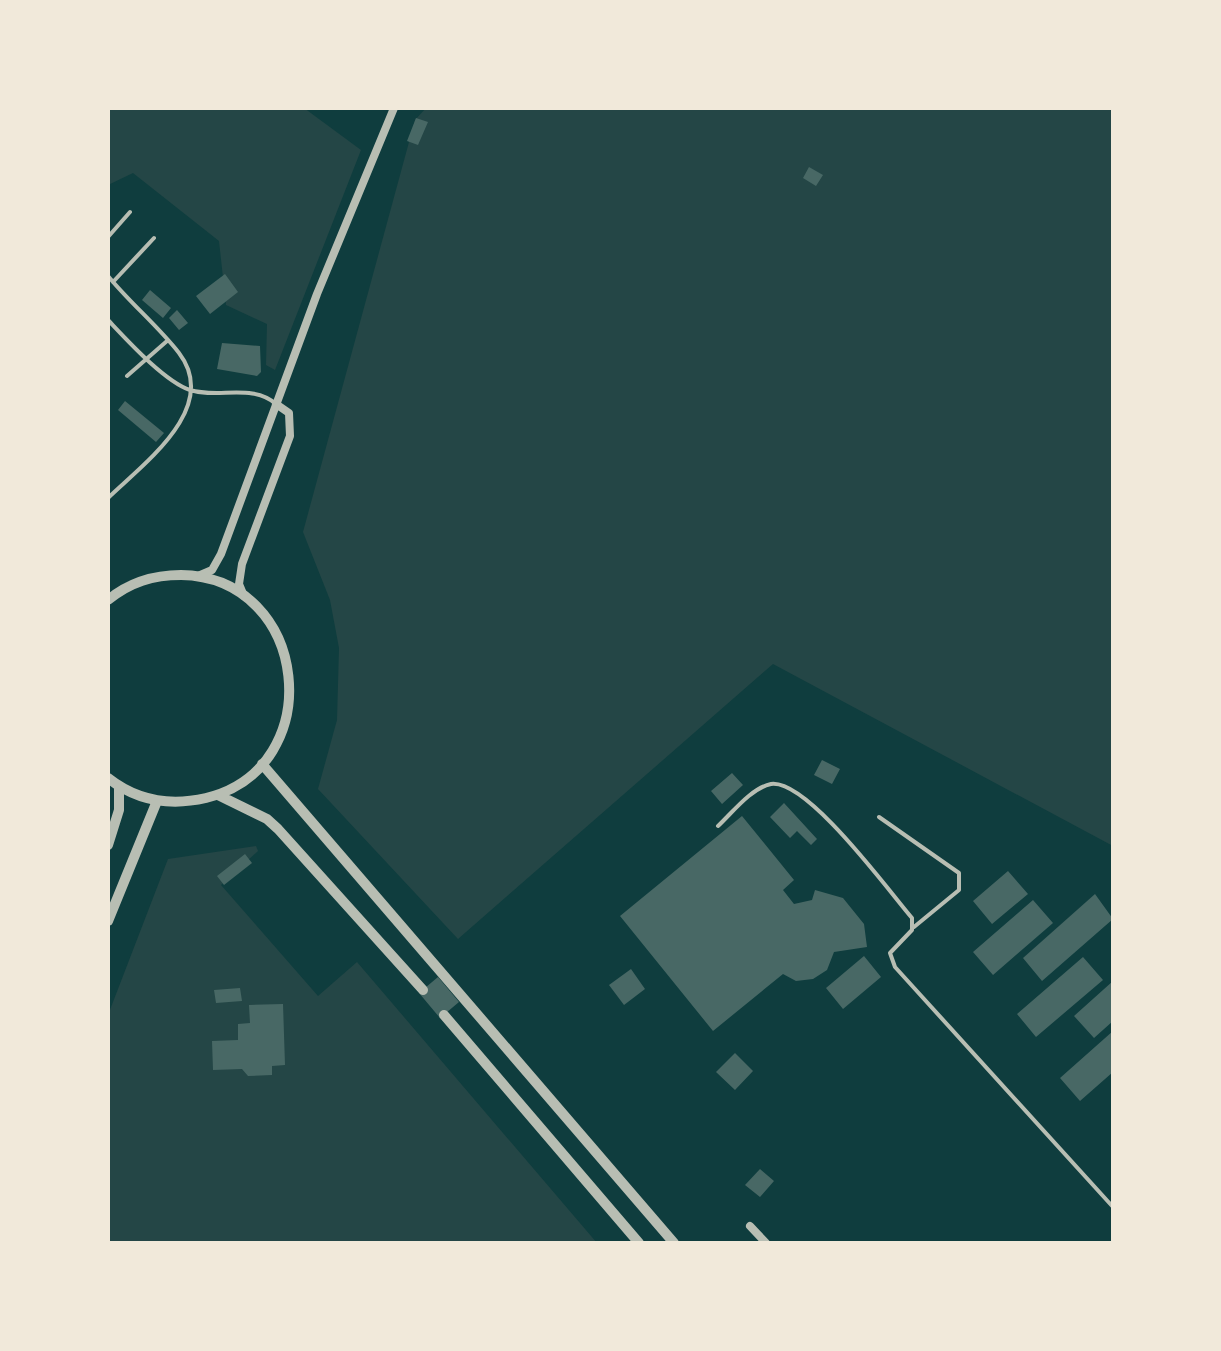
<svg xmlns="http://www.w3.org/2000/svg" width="1221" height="1351" viewBox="0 0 1221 1351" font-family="Barlow,sans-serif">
<rect width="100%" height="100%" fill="#0f3d3e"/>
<path fill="#244646" d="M 108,108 L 304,108 L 361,150 L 275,370 L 266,365 L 267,324 L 226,305 L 219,241 L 133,173 L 108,185 Z
M 426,108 L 1113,108 L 1113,846 L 773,664 L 458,939 L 318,789 L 337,720 L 339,648 L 330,600 L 303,532 L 415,120 Z
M 256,846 L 258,851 L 221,885 L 318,996 L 357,962 L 597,1243 L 108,1243 L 108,1015 L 168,859 Z"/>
<path fill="#486865" d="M 416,118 L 428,122 L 418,145 L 407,141 Z
M 809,167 L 823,175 L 816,186 L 803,178 Z
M 225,274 L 238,292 L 210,314 L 196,296 Z
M 150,290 L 171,308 L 163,318 L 142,300 Z
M 177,310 L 188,323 L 179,330 L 169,318 Z
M 222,343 L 260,346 L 261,372 L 257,376 L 217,369 Z
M 125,401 L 164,433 L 156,442 L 118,410 Z
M 822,760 L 840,769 L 832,784 L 814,775 Z
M 732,773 L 743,785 L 722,804 L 711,791 Z
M 784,803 L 817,839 L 811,845 L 797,831 L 790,838 L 770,817 Z
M 742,816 L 794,880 L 783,890 L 794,904 L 812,900 L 815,890 L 843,898 L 864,924 L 867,947 L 834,952 L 827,970 L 813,979 L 796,981 L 783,974 L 713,1031 L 620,916 Z
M 245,854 L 252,863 L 224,885 L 217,876 Z
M 1008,871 L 1028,894 L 992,924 L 973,901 Z
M 1095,894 L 1113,919 L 1042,981 L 1023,958 Z
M 1033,900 L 1053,923 L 993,975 L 973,952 Z
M 864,956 L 881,977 L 843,1009 L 826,988 Z
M 1083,957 L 1103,980 L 1036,1037 L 1017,1014 Z
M 631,969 L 645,989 L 624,1005 L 609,985 Z
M 438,977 L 459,1002 L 440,1018 L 419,993 Z
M 1113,981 L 1113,1021 L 1094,1038 L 1074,1016 Z
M 240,988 L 242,1001 L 216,1003 L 214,990 Z
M 283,1004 L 285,1065 L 272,1066 L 272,1075 L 248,1076 L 242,1069 L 213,1070 L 212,1041 L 238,1040 L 238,1024 L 250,1023 L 249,1005 Z
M 1113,1031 L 1113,1072 L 1080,1101 L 1060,1078 Z
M 735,1053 L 753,1071 L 735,1090 L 716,1072 Z
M 760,1169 L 774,1181 L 760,1197 L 745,1185 Z"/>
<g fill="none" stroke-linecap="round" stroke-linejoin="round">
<path stroke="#b8beb3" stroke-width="4" d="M 108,237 L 130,212
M 108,276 C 130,303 158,326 179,353 C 221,408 143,464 108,498
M 113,282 L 154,238
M 108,320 C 127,340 164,381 190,390 C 218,399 252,383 276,404
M 127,376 L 167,341
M 879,817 L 959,873 L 959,890 L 914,927
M 718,826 C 732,813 751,788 771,784 C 807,779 888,890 912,918 L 912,930 L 890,953 L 895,967 L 1113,1207"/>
<path stroke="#b8beb3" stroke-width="8" d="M 198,576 L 212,570 L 221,554 L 317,294 L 394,108
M 244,596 L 239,584 L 242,564 L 290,436 L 289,413 L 276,404
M 750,1226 L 766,1243"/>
<path stroke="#b8beb3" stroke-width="10" d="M 108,600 C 130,582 153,575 181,575 C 310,577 330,768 206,798 C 171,806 137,801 108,778
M 262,764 L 674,1243
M 218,795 L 267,819 L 278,829 L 423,990
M 108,845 L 119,810 L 119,787
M 108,921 L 157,801
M 444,1015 L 639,1243"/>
</g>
<rect width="1221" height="1351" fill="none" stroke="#f1e9da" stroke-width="220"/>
</svg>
